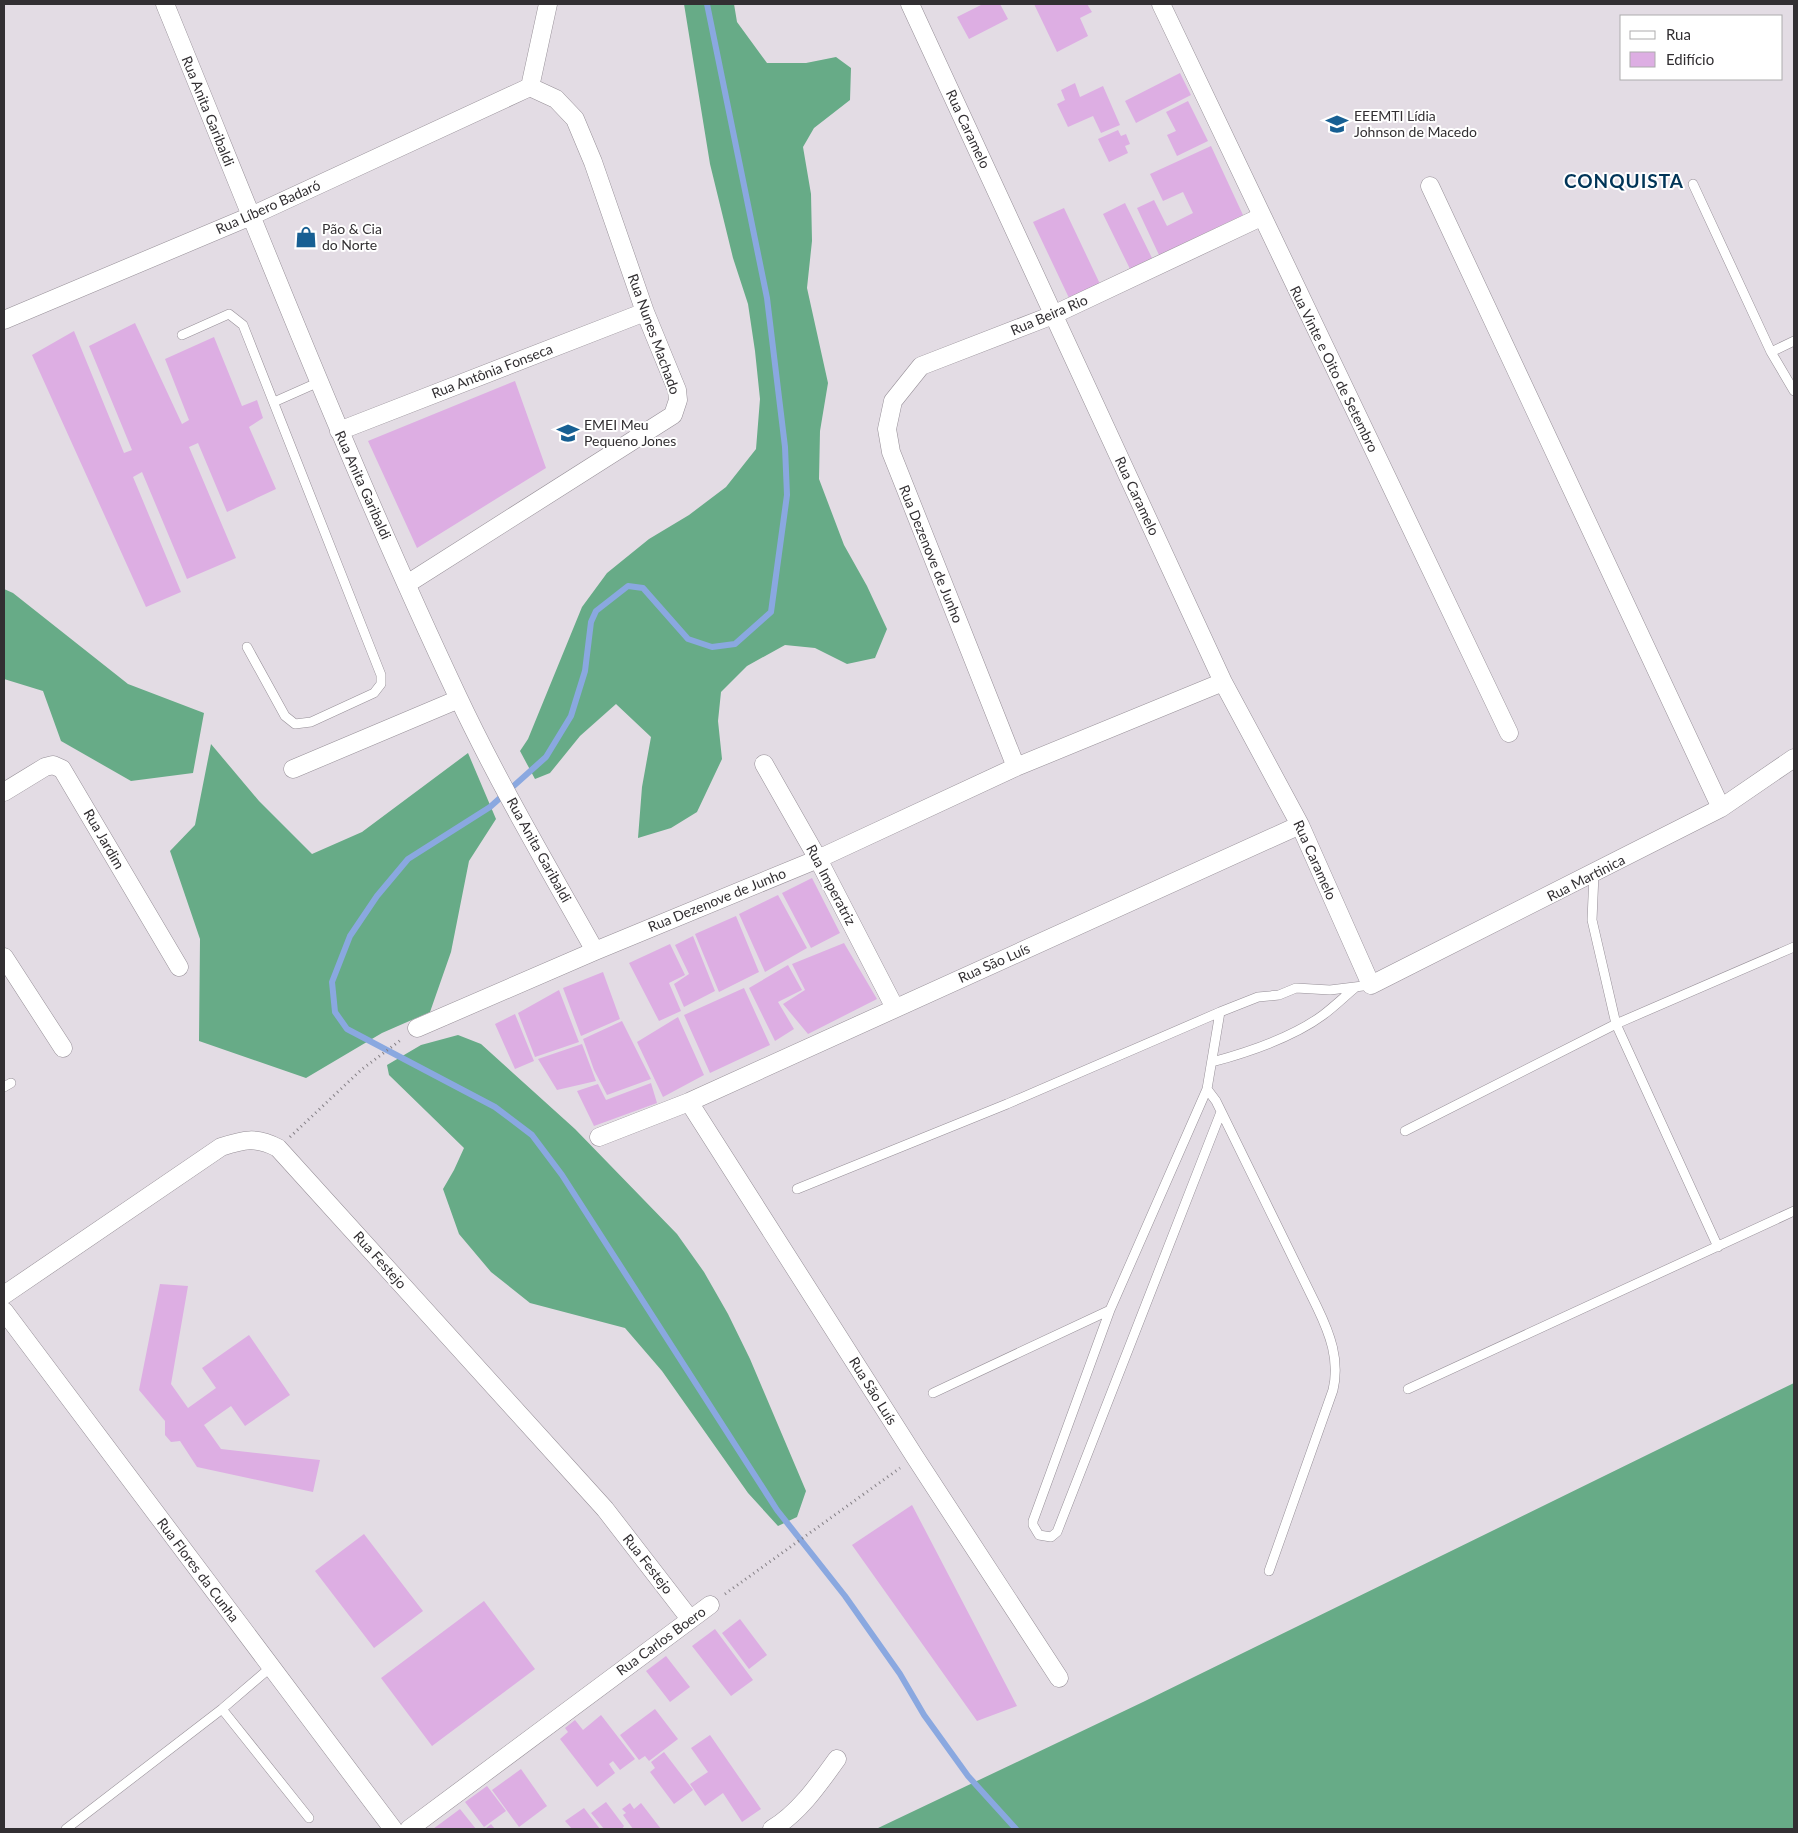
<svg xmlns="http://www.w3.org/2000/svg" width="1798" height="1833" viewBox="0 0 1798 1833" font-family="Lato,sans-serif">
<rect width="100%" height="100%" fill="#e3dce4"/>
<path fill="#67ab87" d="M 684,4 L 734,4 L 737,22 L 767,63 L 806,63 L 836,57 L 851,68 L 850,100 L 814,128 L 803,147 L 811,194 L 812,241 L 807,288 L 828,383 L 820,431 L 819,479 L 844,545 L 867,586 L 887,629 L 875,658 L 847,664 L 815,648 L 785,645 L 747,666 L 721,692 L 718,721 L 722,759 L 697,812 L 671,828 L 638,838 L 642,787 L 651,737 L 616,704 L 580,736 L 550,773 L 535,779 L 520,751 L 528,739 L 582,607 L 607,573 L 649,539 L 689,515 L 726,487 L 756,449 L 760,399 L 755,351 L 748,304 L 733,258 L 710,164 Z
M 4,589 L 13,593 L 128,684 L 204,713 L 193,773 L 131,781 L 61,741 L 43,691 L 4,679 Z
M 211,744 L 259,801 L 312,854 L 362,832 L 468,753 L 496,819 L 469,861 L 451,952 L 430,1012 L 382,1033 L 306,1078 L 199,1041 L 200,939 L 170,851 L 195,825 Z
M 458,1035 L 481,1044 L 575,1129 L 677,1234 L 704,1272 L 728,1314 L 750,1359 L 806,1491 L 797,1517 L 778,1526 L 748,1493 L 662,1371 L 625,1328 L 530,1303 L 491,1272 L 459,1234 L 443,1189 L 454,1170 L 464,1148 L 389,1075 L 387,1065 L 421,1045 Z
M 1794,1383 L 1794,1829 L 876,1829 L 1143,1702 Z"/>
<g fill="none" stroke-linecap="round" stroke-linejoin="round">
<path stroke="#8aa8e0" stroke-width="6" d="M 707,4 L 767,298 L 785,447 L 787,495 L 771,612 L 735,644 L 712,647 L 688,639 L 643,588 L 628,586 L 596,611 L 591,622 L 585,671 L 571,716 L 546,757 L 490,807 L 408,859 L 377,896 L 350,936 L 332,982 L 335,1012 L 347,1029 L 495,1107 L 532,1135 L 562,1175 L 777,1510 L 845,1596 L 900,1674 L 924,1715 L 968,1776 L 1016,1829"/>
</g>
<path fill="#ddaee3" d="M 983,4 L 1000,4 L 1008,19 L 969,39 L 957,17 Z
M 1034,4 L 1087,4 L 1092,12 L 1080,18 L 1088,36 L 1057,52 Z
M 1180,73 L 1191,95 L 1136,123 L 1125,101 Z
M 1075,83 L 1080,97 L 1103,86 L 1120,125 L 1101,133 L 1093,116 L 1068,127 L 1057,104 L 1065,100 L 1061,90 Z
M 1188,101 L 1208,141 L 1177,156 L 1167,135 L 1176,131 L 1166,112 Z
M 1118,130 L 1121,136 L 1126,134 L 1130,144 L 1125,146 L 1128,153 L 1109,162 L 1098,139 Z
M 1211,146 L 1243,215 L 1159,255 L 1137,208 L 1154,200 L 1167,226 L 1193,213 L 1183,192 L 1163,201 L 1150,174 Z
M 1125,203 L 1152,258 L 1130,269 L 1103,214 Z
M 1064,208 L 1100,284 L 1069,298 L 1033,222 Z
M 135,323 L 182,424 L 189,420 L 165,359 L 214,337 L 242,406 L 257,400 L 263,418 L 249,427 L 276,489 L 227,512 L 198,443 L 189,447 L 236,558 L 187,579 L 142,472 L 133,477 L 181,592 L 146,607 L 32,355 L 74,331 L 124,453 L 132,450 L 89,346 Z
M 515,381 L 546,468 L 417,548 L 368,441 Z
M 812,878 L 840,933 L 811,948 L 782,893 Z
M 778,895 L 807,948 L 765,972 L 739,914 Z
M 736,916 L 759,972 L 719,992 L 695,934 Z
M 693,936 L 715,991 L 684,1007 L 674,984 L 689,974 L 675,945 Z
M 844,943 L 877,999 L 808,1034 L 783,1004 L 805,990 L 792,964 Z
M 670,944 L 685,975 L 669,983 L 681,1011 L 659,1021 L 629,963 Z
M 788,965 L 802,990 L 778,1002 L 794,1029 L 775,1041 L 749,988 Z
M 603,972 L 620,1019 L 581,1036 L 563,988 Z
M 744,988 L 770,1045 L 710,1073 L 684,1015 Z
M 559,990 L 579,1042 L 535,1057 L 518,1013 Z
M 515,1014 L 534,1061 L 515,1069 L 495,1024 Z
M 678,1017 L 704,1075 L 663,1097 L 637,1042 Z
M 622,1021 L 651,1079 L 607,1095 L 594,1070 L 583,1039 Z
M 582,1044 L 596,1081 L 557,1090 L 538,1059 Z
M 651,1083 L 657,1103 L 594,1126 L 577,1091 L 598,1084 L 606,1100 Z
M 160,1284 L 188,1286 L 171,1384 L 188,1408 L 216,1388 L 202,1368 L 249,1335 L 290,1395 L 245,1426 L 231,1406 L 204,1425 L 221,1449 L 320,1460 L 313,1492 L 197,1467 L 180,1441 L 171,1442 L 165,1435 L 165,1421 L 139,1390 Z
M 912,1505 L 1017,1706 L 977,1721 L 852,1545 Z
M 364,1534 L 423,1611 L 374,1648 L 315,1571 Z
M 484,1601 L 535,1669 L 432,1746 L 381,1678 Z
M 740,1619 L 767,1655 L 749,1669 L 722,1633 Z
M 715,1629 L 753,1680 L 731,1696 L 692,1646 Z
M 666,1656 L 690,1687 L 670,1702 L 646,1671 Z
M 655,1709 L 678,1739 L 649,1761 L 645,1756 L 639,1760 L 620,1735 Z
M 601,1715 L 635,1759 L 620,1770 L 613,1761 L 609,1764 L 615,1773 L 597,1787 L 560,1739 L 568,1732 L 565,1728 L 575,1720 L 583,1730 Z
M 710,1735 L 761,1809 L 742,1822 L 723,1793 L 705,1806 L 690,1784 L 708,1772 L 691,1748 Z
M 664,1752 L 693,1790 L 674,1804 L 650,1772 L 655,1768 L 651,1762 Z
M 521,1769 L 547,1806 L 519,1827 L 492,1790 Z
M 487,1786 L 506,1811 L 484,1827 L 465,1802 Z
M 606,1802 L 624,1826 L 622,1829 L 604,1829 L 591,1813 Z
M 630,1803 L 634,1809 L 641,1803 L 661,1829 L 633,1829 L 623,1815 L 626,1813 L 622,1809 Z
M 584,1808 L 600,1829 L 572,1829 L 565,1821 Z
M 460,1809 L 476,1829 L 433,1829 Z
M 491,1824 L 495,1829 L 485,1829 Z"/>
<g fill="none" stroke-linecap="round" stroke-linejoin="round">
<g stroke="#968f97" stroke-width="10">
<path id="lane" d="M 1693,184 L 1771,352 L 1794,391
M 182,335 L 229,314 L 243,325 L 381,675 L 381,684 L 374,693 L 311,722 L 295,724 L 285,716 L 247,647
M 1771,352 L 1794,341
M 274,402 L 319,382
M 1594,874 L 1592,920 L 1616,1024 L 1718,1247
M 1212,1062 C 1249,1052 1292,1038 1323,1015 C 1335,1006 1345,996 1356,987
M 4,1087 L 11,1083
M 1207,1089 L 1216,1101 L 1317,1307 C 1330,1334 1340,1360 1333,1390 L 1269,1571
M 1221,1112 L 1057,1532 L 1051,1537 L 1039,1535 L 1033,1525 L 1033,1521 L 1110,1310 L 1207,1089 L 1220,1012 L 1258,997 L 1279,995 L 1296,988 L 1330,990 L 1371,985
M 1405,1131 L 1616,1024 L 1794,947
M 797,1189 L 1007,1104 L 1220,1012
M 1408,1389 L 1794,1211
M 933,1393 L 1110,1310
M 222,1709 L 309,1818
M 66,1829 L 222,1709 L 271,1667"/>
</g>
<g stroke="#968f97" stroke-width="19">
<path id="street" d="M 165,4 C 260,236 351,470 458,697 C 499,784 548,867 595,951
M 910,4 L 1223,682 L 1300,825 L 1371,985 L 1721,808 L 1794,758
M 1161,4 L 1509,733
M 530,87 L 548,4
M 1430,186 L 1721,808
M 4,320 L 251,216 L 530,87
M 339,431 L 645,312
M 407,584 L 673,415 L 678,400 L 677,390 L 645,312 L 593,162 L 575,119 L 556,99 L 530,87
M 764,764 L 818,859 L 895,1008
M 1016,767 L 891,452 L 887,429 L 893,401 L 921,366 L 1053,315 L 1261,217
M 293,769 L 459,699
M 4,792 L 45,767 L 53,765 L 62,769 L 179,967
M 4,957 L 63,1048
M 417,1028 L 595,951 L 818,859 L 1016,767 L 1223,682
M 689,1102 L 915,1457 L 1059,1678
M 599,1137 L 689,1102 L 1300,825
M 4,1295 L 221,1147 C 243,1140 256,1136 278,1148 L 605,1509 L 690,1619
M 4,1311 L 393,1829
M 409,1829 L 710,1605
M 772,1829 C 799,1813 819,1784 837,1759"/>
</g>
<path stroke="#858086" stroke-width="3" stroke-dasharray="1 4" stroke-linecap="butt" d="M 290,1137 L 361,1070 L 402,1039
M 725,1594 L 900,1468"/>
<use href="#lane" stroke="#fff" stroke-width="9"/>
<use href="#street" stroke="#fff" stroke-width="18"/>
</g>
<defs>
<g id="school-bare" transform="scale(1.725)"><path d="M0-5L7-2L0 1L-7-2ZM-4 1L0 2.5L4 1V4Q0 6-4 4Z" fill="#175f93" stroke="#fff" stroke-width="2.5" paint-order="stroke"/></g>
<g id="shop-bare" transform="scale(1.725)"><path d="M-5-2.5h2.3a2.7 3.5 0 0 1 5.4 0H5L5.5 6h-11ZM-1.5-2.5h3a1.5 2.3 0 0 0-3 0Z" fill="#175f93" stroke="#fff" stroke-width="2.5" paint-order="stroke"/></g>
</defs>
<g fill-rule="evenodd">
<use href="#school-bare" x="1337" y="124"/>
<use href="#shop-bare" x="306" y="237"/>
<use href="#school-bare" x="568" y="433"/>
</g>
<g text-anchor="middle" stroke-width="4" stroke-linejoin="round" paint-order="stroke">
<g font-size="14" fill="#322f32" stroke="#fff">
<text transform="translate(208 111) rotate(68)" y="5">Rua Anita Garibaldi</text>
<text transform="translate(968 129) rotate(65)" y="5">Rua Caramelo</text>
<text transform="translate(268 207) rotate(-24)" y="5">Rua Líbero Badaró</text>
<text transform="translate(1049 315) rotate(-23)" y="5">Rua Beira Rio</text>
<text transform="translate(654 334) rotate(70)" y="5">Rua Nunes Machado</text>
<text transform="translate(1334 369) rotate(64)" y="5">Rua Vinte e Oito de Setembro</text>
<text transform="translate(492 371) rotate(-21)" y="5">Rua Antônia Fonseca</text>
<text transform="translate(363 485) rotate(66)" y="5">Rua Anita Garibaldi</text>
<text transform="translate(1137 496) rotate(65)" y="5">Rua Caramelo</text>
<text transform="translate(931 554) rotate(68)" y="5">Rua Dezenove de Junho</text>
<text transform="translate(104 839) rotate(60)" y="5">Rua Jardim</text>
<text transform="translate(539 850) rotate(61)" y="5">Rua Anita Garibaldi</text>
<text transform="translate(1315 860) rotate(66)" y="5">Rua Caramelo</text>
<text transform="translate(1586 878) rotate(-27)" y="5">Rua Martinica</text>
<text transform="translate(831 885) rotate(62)" y="5">Rua Imperatriz</text>
<text transform="translate(717 900) rotate(-22)" y="5">Rua Dezenove de Junho</text>
<text transform="translate(994 963) rotate(-24)" y="5">Rua São Luís</text>
<text transform="translate(380 1260) rotate(48)" y="5">Rua Festejo</text>
<text transform="translate(873 1391) rotate(58)" y="5">Rua São Luís</text>
<text transform="translate(648 1564) rotate(52)" y="5">Rua Festejo</text>
<text transform="translate(198 1570) rotate(53)" y="5">Rua Flores da Cunha</text>
<text transform="translate(661 1641) rotate(-36)" y="5">Rua Carlos Boero</text>
</g>
<g font-size="14" fill="#322f32" stroke="#fff" text-anchor="start">
<text x="1354" y="121">EEEMTI Lídia<tspan x="1354" dy="16">Johnson de Macedo</tspan></text>
<text x="322" y="234">Pão &amp; Cia<tspan x="322" dy="16">do Norte</tspan></text>
<text x="584" y="430">EMEI Meu<tspan x="584" dy="16">Pequeno Jones</tspan></text>
</g>
<g font-size="19" font-weight="bold" letter-spacing="1" fill="#013558" stroke="#fff">
<text x="1624" y="188">CONQUISTA</text>
</g>
</g>
<rect width="1798" height="1833" fill="none" stroke="#322f32" stroke-width="10"/>
<rect x="1620" y="15" width="162" height="65" fill="#ffffff" stroke="#adacad"/>
<rect x="1630" y="31" width="25" height="8" fill="#ffffff" stroke="#adacad"/>
<text x="1666" y="40" font-size="15" fill="#322f32">Rua</text>
<rect x="1630" y="52" width="25" height="15" fill="#ddaee3" stroke="#adacad"/>
<text x="1666" y="65" font-size="15" fill="#322f32">Edifício</text>
</svg>
